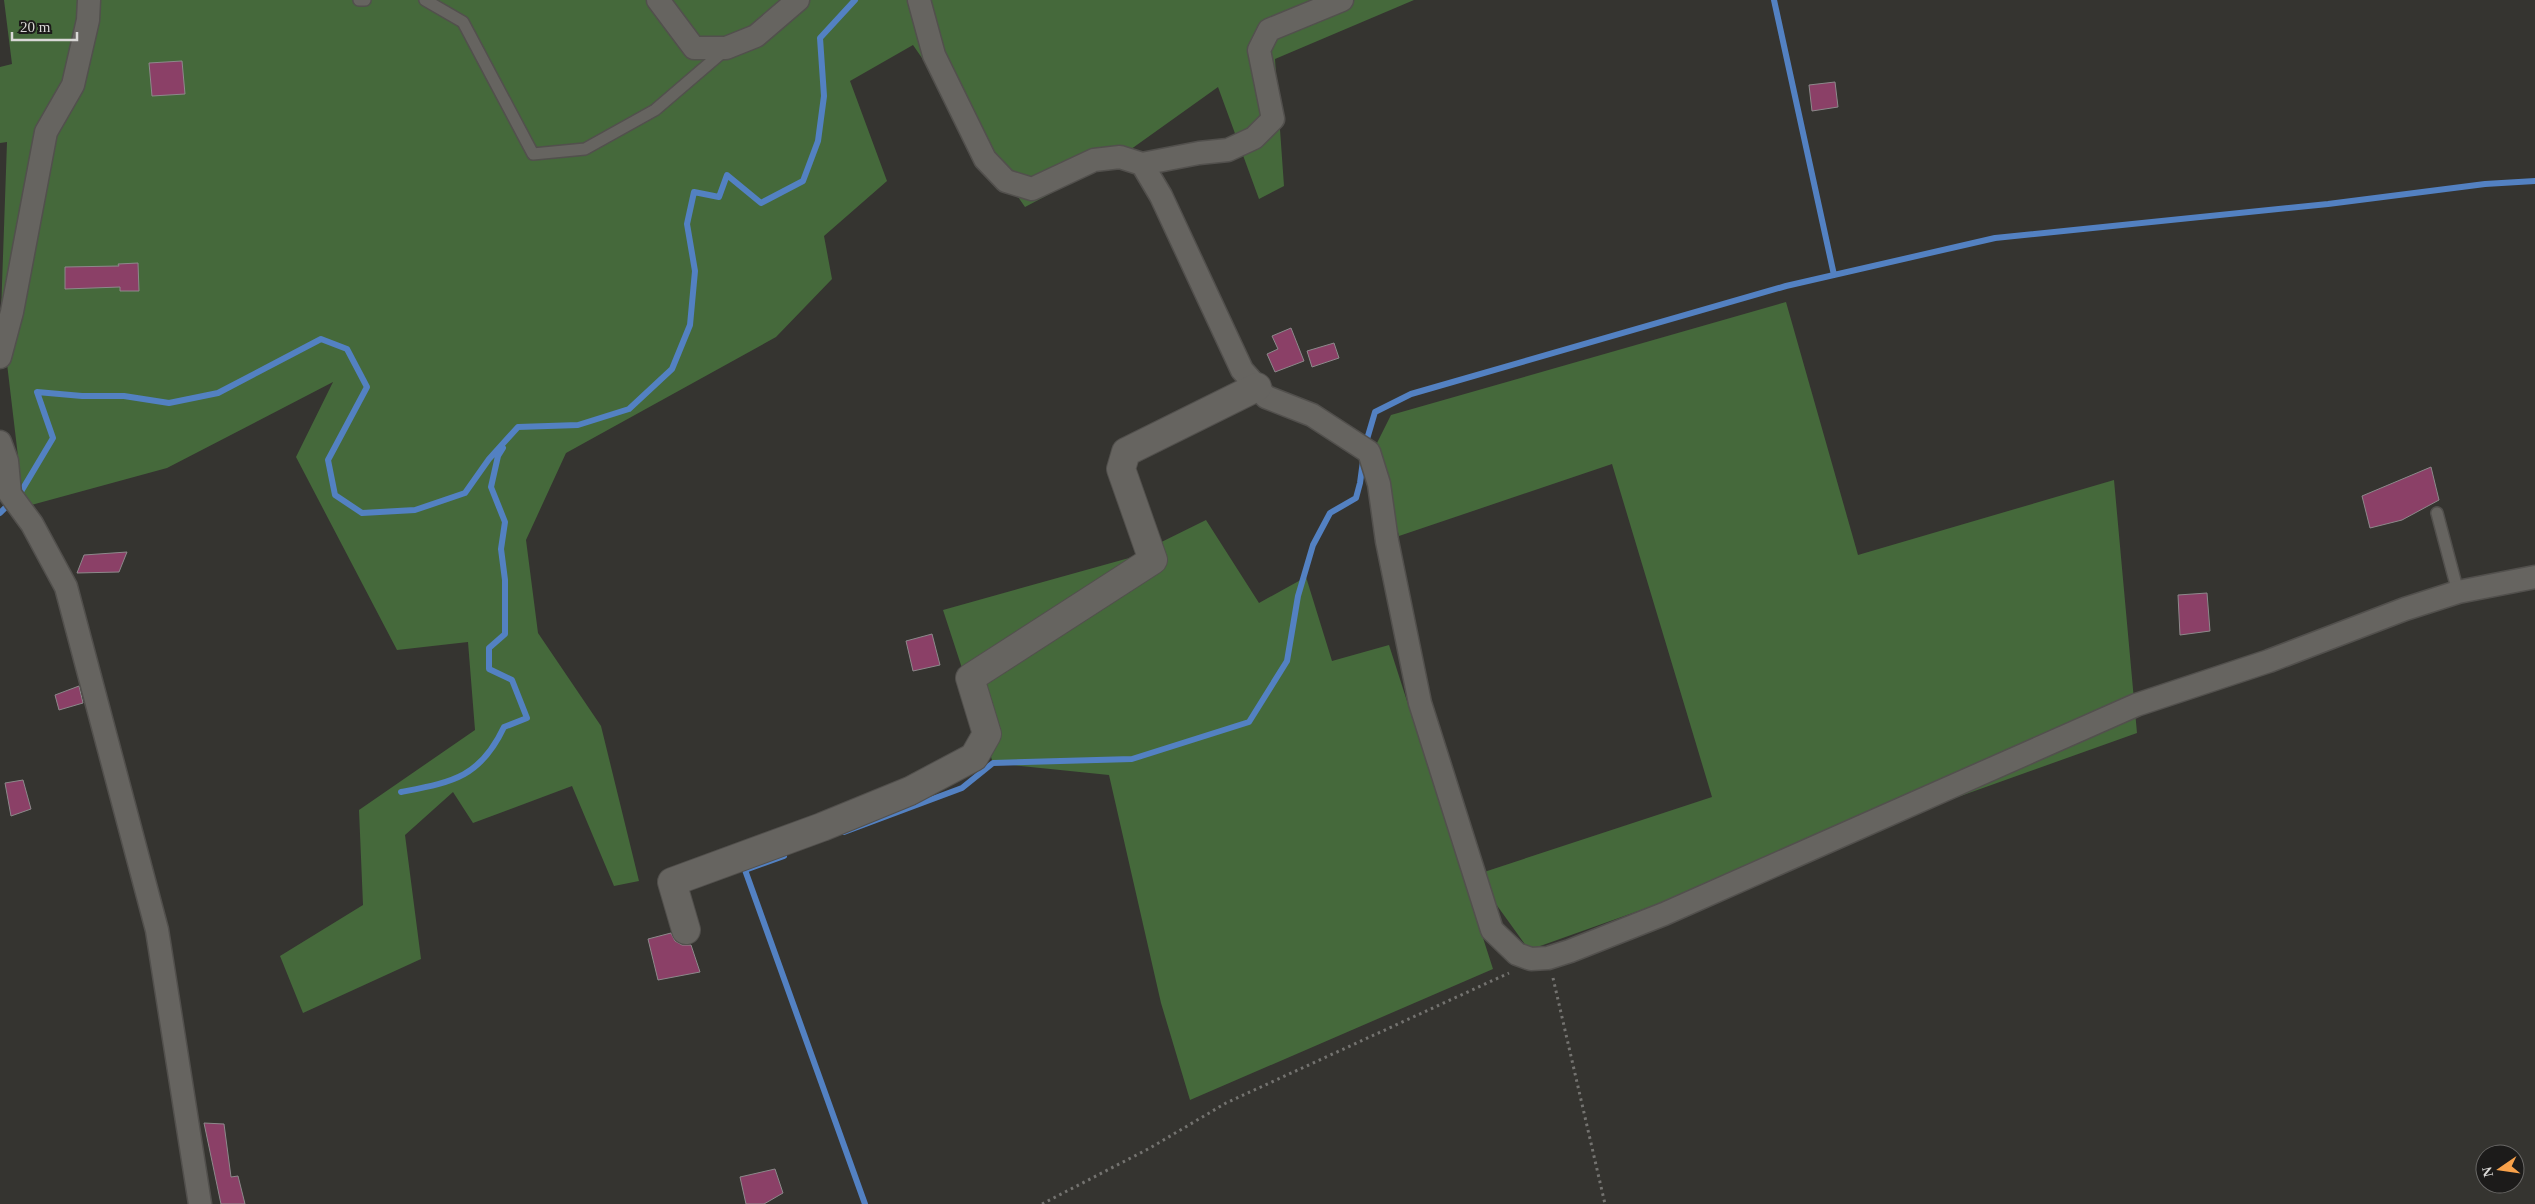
<svg xmlns="http://www.w3.org/2000/svg" width="2535" height="1204" viewBox="0 0 2535 1204" font-family="'Times New Roman',serif">
<rect width="100%" height="100%" fill="#353430"/>
<path fill="#45693b" d="M 4,0 L 1414,0 L 1275,59 L 1284,186 L 1259,199 L 1218,87 L 1120,157 L 1025,207 L 913,45 L 850,81 L 887,181 L 824,236 L 832,279 L 776,337 L 566,453 L 526,540 L 538,633 L 601,726 L 639,881 L 614,886 L 572,786 L 473,823 L 453,792 L 405,835 L 421,959 L 303,1013 L 280,956 L 363,905 L 359,810 L 475,730 L 468,642 L 397,650 L 296,457 L 333,382 L 167,468 L 24,507 L 1,313 L 7,142 L 0,143 L 0,67 L 12,64 Z
M 1786,302 L 1858,555 L 2114,480 L 2137,733 L 1529,950 L 1475,875 L 1712,797 L 1612,464 L 1399,536 L 1376,445 L 1391,415 Z
M 1206,520 L 1259,603 L 1306,577 L 1332,661 L 1389,645 L 1493,969 L 1190,1100 L 1161,1003 L 1109,775 L 993,763 L 943,610 L 1129,558 Z"/>
<g fill="none" stroke-linecap="round" stroke-linejoin="round">
<path stroke="#5381c2" stroke-width="6" d="M 1774,0 L 1834,275
M 1365,446 L 1375,412 L 1411,394 L 1786,286 L 1995,238 L 2328,204 L 2485,184 L 2535,181
M 19,495 L 53,438 L 37,392 L 82,396 L 124,396 L 169,403 L 218,393 L 321,339 L 347,349 L 367,387 L 328,460 L 335,495 L 362,513 L 415,510 L 465,493 L 489,459 L 518,427 L 578,425 L 629,409 L 672,369 L 690,325 L 695,271 L 687,224 L 694,192 L 719,197 L 727,175 L 761,203 L 803,181 L 818,141 L 824,96 L 820,38 L 855,0
M 0,513 L 10,503
M 401,792 C 452,782 480,778 504,727 L 527,718 L 512,680 L 489,669 L 489,648 L 505,634 L 505,580 L 501,549 L 505,522 L 491,487 L 498,456 L 503,448
M 844,832 L 962,788 L 993,763 L 1132,759 L 1249,722 L 1287,661 L 1298,596 L 1313,545 L 1330,513 L 1356,498 L 1360,483 L 1363,461
M 784,856 L 745,870 L 865,1204"/>
</g>
<path fill="#8b4067" stroke="#8d898b" d="M 182,61 L 185,94 L 152,96 L 149,63 Z
M 1835,82 L 1838,107 L 1812,111 L 1809,85 Z
M 138,263 L 139,291 L 120,291 L 120,287 L 65,289 L 65,267 L 119,266 L 118,264 Z
M 1291,328 L 1304,361 L 1275,372 L 1267,354 L 1278,349 L 1272,336 Z
M 1334,343 L 1339,358 L 1312,367 L 1307,351 Z
M 2431,467 L 2439,500 L 2402,520 L 2370,528 L 2362,496 Z
M 127,552 L 119,572 L 77,573 L 84,555 Z
M 2207,593 L 2210,631 L 2180,635 L 2178,595 Z
M 932,634 L 940,665 L 913,671 L 906,641 Z
M 79,686 L 83,703 L 59,710 L 55,695 Z
M 23,780 L 31,809 L 11,816 L 5,783 Z
M 671,933 L 675,941 L 682,945 L 691,945 L 700,972 L 658,980 L 648,939 Z
M 204,1123 L 224,1124 L 231,1177 L 238,1176 L 245,1204 L 221,1204 Z
M 775,1169 L 783,1193 L 764,1204 L 746,1204 L 740,1177 Z"/>
<g fill="none" stroke-linecap="round" stroke-linejoin="round">
<g stroke="#52504d" stroke-width="14">
<path id="lane" d="M 359,0 L 365,0
M 425,0 L 463,22 L 533,154 L 585,149 L 655,110 L 725,50
M 2437,513 L 2458,592"/>
</g>
<g stroke="#52504d" stroke-width="25">
<path id="street" d="M 658,0 L 694,48 L 726,48 L 756,36 L 798,0
M 919,0 L 934,55 L 985,159 L 1006,181 L 1032,189 L 1094,160 L 1120,157 L 1142,164 L 1161,196 L 1242,370 L 1266,397 L 1312,415 L 1369,452 L 1379,484 L 1387,541 L 1420,703 L 1492,930 L 1517,954 L 1531,959 L 1548,958 L 1570,951 L 1664,914 L 2136,705 L 2269,661 L 2405,609 L 2458,592 L 2535,577
M 1142,164 L 1199,153 L 1228,150 L 1254,138 L 1273,119 L 1259,50 L 1269,30 L 1342,0
M 0,357 L 12,312 L 46,132 L 73,85 L 88,20 L 89,0
M 0,442 L 7,461 L 10,494 L 32,524 L 66,587 L 157,930 L 200,1204"/>
</g>
<g stroke="#52504d" stroke-width="30">
<path id="secondary" d="M 686,930 L 672,882 L 822,827 L 910,791 L 974,757 L 987,734 L 970,678 L 1153,560 L 1121,469 L 1126,452 L 1257,387"/>
</g>
<path stroke="#747370" stroke-width="3" stroke-dasharray="2.5 4" stroke-linecap="butt" d="M 1553,978 L 1605,1204
M 1042,1204 L 1150,1148 L 1226,1103 L 1509,973"/>
<use href="#lane" stroke="#666460" stroke-width="11"/>
<use href="#street" stroke="#666460" stroke-width="22"/>
<use href="#secondary" stroke="#666460" stroke-width="28"/>
</g>
<g transform="translate(2500 1169) rotate(257)"><circle r="24" fill="#1c1b1a" stroke="#686765"/>
<path d="M0-4L9 19L0 12L-9 19Z" fill="#f8a14a"/>
<text y="-8" font-size="14" font-weight="bold" text-anchor="middle" fill="#d9d8d6">N</text>
</g>
<path d="M12 32v8h65v-8" fill="none" stroke="#d9d8d6" stroke-width="2.5"/>
<text x="20" y="32" font-size="15" fill="#d9d8d6" stroke="#1c1b1a" stroke-width="4" paint-order="stroke">20 m</text>
</svg>
